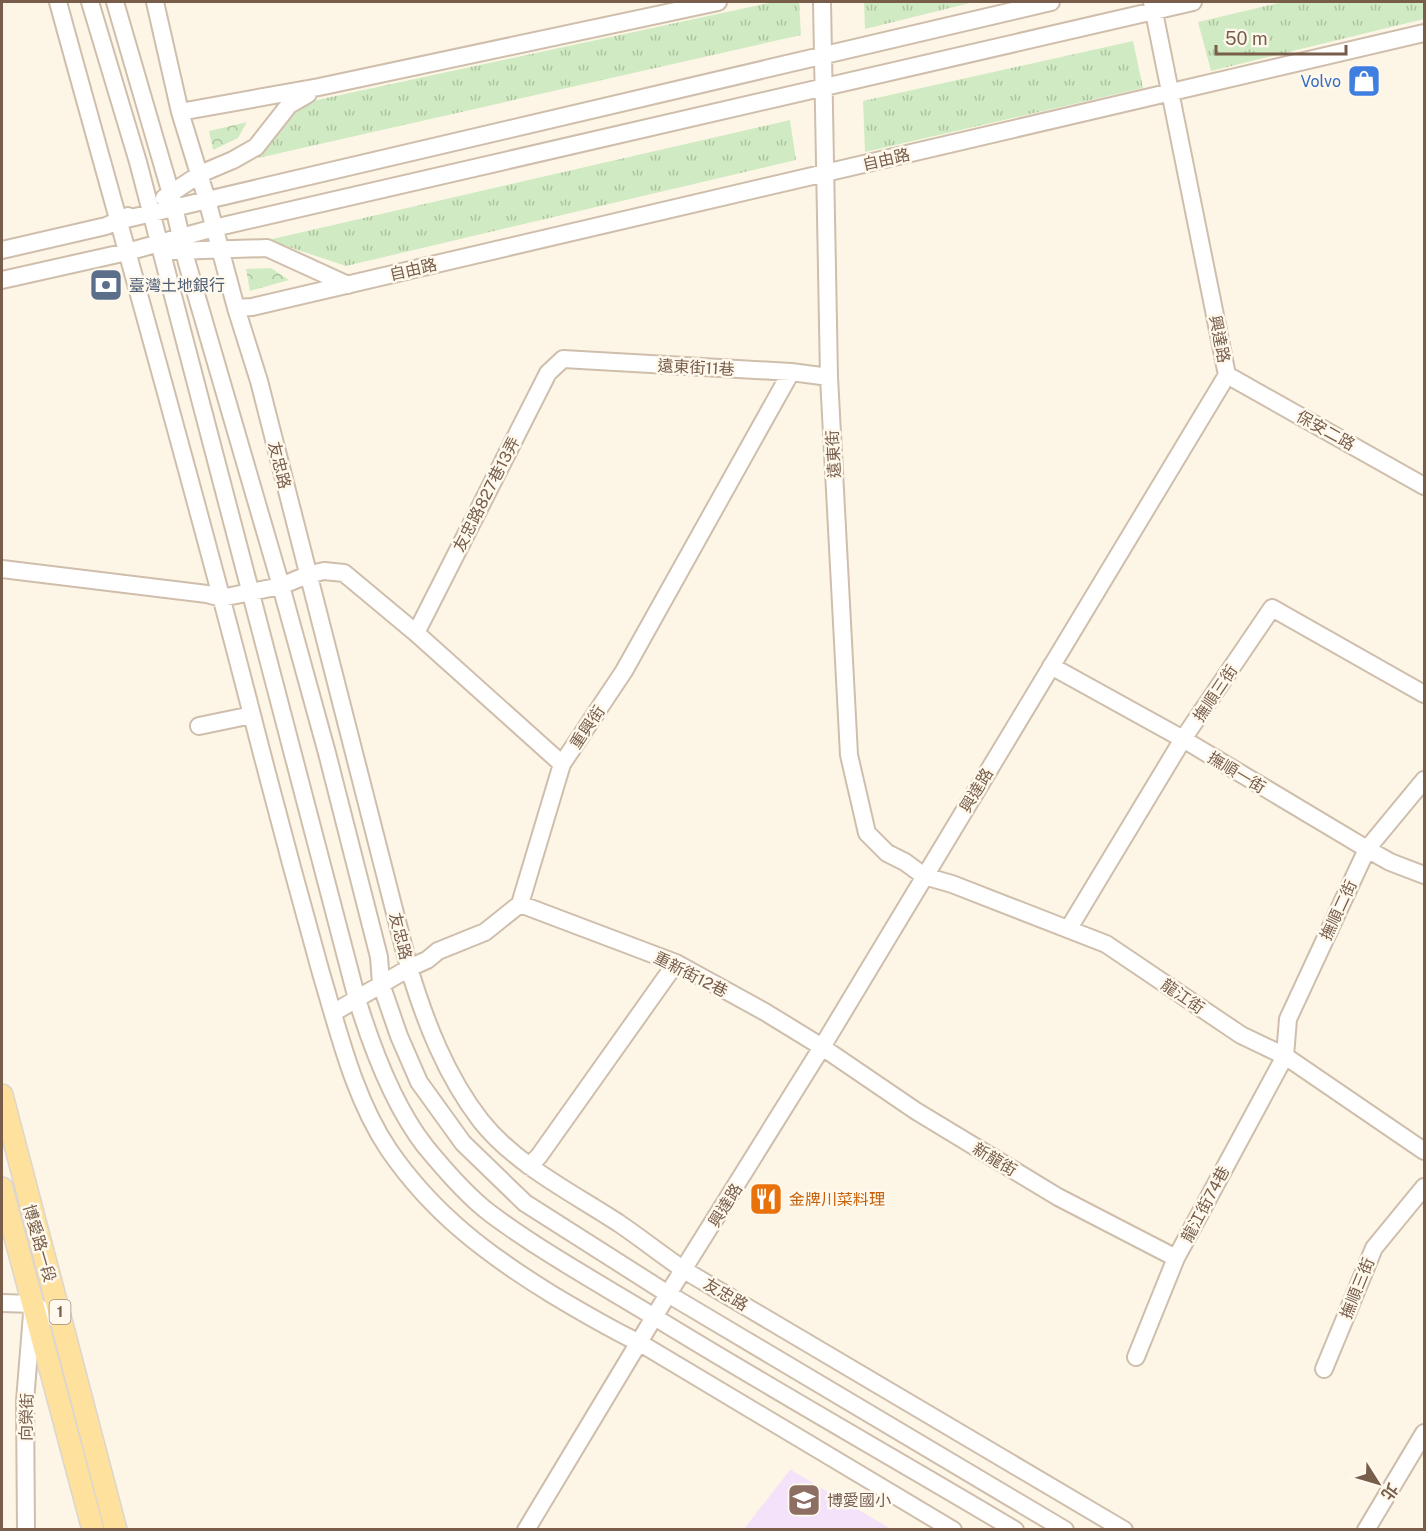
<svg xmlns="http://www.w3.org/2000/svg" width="1426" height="1531" viewBox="0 0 1426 1531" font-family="'Public Sans','Noto Sans TC',sans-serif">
<defs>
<pattern id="grass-tufts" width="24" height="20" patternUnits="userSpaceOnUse" patternTransform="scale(1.5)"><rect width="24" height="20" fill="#d0ebc3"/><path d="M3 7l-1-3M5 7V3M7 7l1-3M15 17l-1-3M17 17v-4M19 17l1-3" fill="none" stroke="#aec2a0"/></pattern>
<pattern id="forest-crowns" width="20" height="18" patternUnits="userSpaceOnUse" patternTransform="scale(1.5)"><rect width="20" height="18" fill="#d0ebc3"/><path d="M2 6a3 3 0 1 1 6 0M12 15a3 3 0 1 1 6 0" fill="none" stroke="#aec2a0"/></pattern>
</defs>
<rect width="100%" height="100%" fill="#fdf6e6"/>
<path fill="#f3e2f9" d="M 790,1470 L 791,1470 L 891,1529 L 744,1529 Z"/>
<path fill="url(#grass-tufts)" d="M 773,2 L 799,2 L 801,35 L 258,158 L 303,103 Z
M 864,2 L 974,2 L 865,29 Z
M 1283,2 L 1424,2 L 1424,19 L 1211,71 L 1198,22 Z
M 1133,41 L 1143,88 L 865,152 L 863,101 Z
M 790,120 L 796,160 L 346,266 L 268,240 Z"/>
<path fill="url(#forest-crowns)" d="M 247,122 L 238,138 L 213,150 L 209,131 Z
M 271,268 L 289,280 L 250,291 L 246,269 Z"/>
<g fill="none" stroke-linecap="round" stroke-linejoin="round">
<g stroke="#cfbeac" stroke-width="20">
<path id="minor" d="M 58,2 C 123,239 191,476 252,715 C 274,801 297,887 321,973 C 339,1033 354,1098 389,1150 C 433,1214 488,1255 553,1295 C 582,1312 610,1329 640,1343 L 953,1530
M 90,2 L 138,162 L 357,999 C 372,1048 393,1105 425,1146 C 443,1168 468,1197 491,1214 C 542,1252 602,1285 656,1318 C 775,1391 896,1459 1015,1530
M 115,2 L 171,194 L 187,263 L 281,586 L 327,753 L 379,957 L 381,984 L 399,1036 L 419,1082 L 463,1143 L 525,1203 L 668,1294 L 1065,1530
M 155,2 L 180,112 L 207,200 L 236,308 L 259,381 L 409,968 C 425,1021 446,1076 481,1121 C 517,1166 573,1193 620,1224 C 642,1239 662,1255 684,1270 L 1124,1530
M 822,2 L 829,377 L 849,755 L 867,833 L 887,853 L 905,862 L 924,876 L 952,884 L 1106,944 L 1241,1035 L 1285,1056 L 1424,1151
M 180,112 L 319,87 L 718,2
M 164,198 L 200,174 L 233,160 L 256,147 L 289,105 L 308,94
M 118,221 L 1051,2
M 2,250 L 106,226 L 128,216
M 173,251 L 267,248 L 348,285
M 2,280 L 127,252 L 214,228 L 1193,2
M 236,308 L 252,307 L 1424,33
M 1227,375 L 1424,486
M 2,569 L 207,594 L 221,598 L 281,586 L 307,575 L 324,571 L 344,573 L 416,633 L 562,764
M 416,633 L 548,373 L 563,359 L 791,372 L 829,377
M 1051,666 L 1183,739 L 1367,849 L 1390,862 L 1424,875
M 199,726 L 252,715
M 520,904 L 676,963 L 765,1012 L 822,1047 L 916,1111 L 1058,1197 L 1176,1258
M 1069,928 L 1183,739 L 1272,608 L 1424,694
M 333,1013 L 409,968 L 427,960 L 438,951 L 485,932 L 520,904 L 562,764 L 624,671 L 791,372
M 529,1166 L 539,1156 L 676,963
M 2,1303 L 33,1304 L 63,1323
M 1136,1357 L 1176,1258 L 1285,1056 L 1288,1019 L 1367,849 L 1424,780
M 1324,1369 L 1374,1248 L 1424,1187
M 26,1530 L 25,1401 L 32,1314
M 526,1530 L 668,1294 L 822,1047 L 1227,375 L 1152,2
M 1366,1530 L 1424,1433"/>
</g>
<g stroke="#dcd5d0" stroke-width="24">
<path id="major" d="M 2,1095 L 116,1530
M 2,1188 L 93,1530"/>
</g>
<use href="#minor" stroke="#fff" stroke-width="16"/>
<use href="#major" stroke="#fde19d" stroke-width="21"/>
</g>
<defs>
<g id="shop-square" transform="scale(1.725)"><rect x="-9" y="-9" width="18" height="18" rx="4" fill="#3f7fe0" stroke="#fff9ed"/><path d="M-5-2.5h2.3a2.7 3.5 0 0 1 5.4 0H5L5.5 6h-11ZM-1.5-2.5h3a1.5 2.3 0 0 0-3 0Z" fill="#fff"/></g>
<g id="bank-square" transform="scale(1.725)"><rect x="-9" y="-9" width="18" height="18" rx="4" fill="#5c6f8a" stroke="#fff9ed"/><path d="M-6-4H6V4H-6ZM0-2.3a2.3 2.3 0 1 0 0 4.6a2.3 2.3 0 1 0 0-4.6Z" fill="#fff"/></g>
<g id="restaurant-square" transform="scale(1.725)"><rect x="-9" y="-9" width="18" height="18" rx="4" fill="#e8710a" stroke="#fff9ed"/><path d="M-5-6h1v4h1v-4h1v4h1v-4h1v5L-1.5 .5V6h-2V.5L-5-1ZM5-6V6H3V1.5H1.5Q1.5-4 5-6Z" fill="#fff"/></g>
<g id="school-square" transform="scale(1.725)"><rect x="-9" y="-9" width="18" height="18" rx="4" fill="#8d6e63" stroke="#fff9ed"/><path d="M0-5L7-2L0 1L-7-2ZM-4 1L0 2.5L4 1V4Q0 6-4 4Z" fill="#fff"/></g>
</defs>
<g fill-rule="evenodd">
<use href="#shop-square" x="1364" y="81"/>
<use href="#bank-square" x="106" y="285"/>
<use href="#restaurant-square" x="766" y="1199"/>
<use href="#school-square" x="804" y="1500"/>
</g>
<g text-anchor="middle" stroke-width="5" stroke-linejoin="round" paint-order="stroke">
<rect fill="#fff9ed" stroke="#a08c7b" stroke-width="1.5" x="49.5" y="1300" width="21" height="24" rx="4.5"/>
<g font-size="15" font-weight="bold" fill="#775d4a">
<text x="60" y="1317">1</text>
</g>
<g font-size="16" fill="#366cbe" stroke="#fff9ed" text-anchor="end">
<text x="1341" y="87">Volvo</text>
</g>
<g font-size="16" fill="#775d4a" stroke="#fff9ed">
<text transform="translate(886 159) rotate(-13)" y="6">自由路</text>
<text transform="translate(413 269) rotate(-13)" y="6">自由路</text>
<text transform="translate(1220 339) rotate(79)" y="6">興達路</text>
<text transform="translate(696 367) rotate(3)" y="6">遠東街11巷</text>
<text transform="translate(1326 430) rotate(29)" y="6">保安二路</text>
<text transform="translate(833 454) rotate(-93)" y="6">遠東街</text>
<text transform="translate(280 465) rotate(76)" y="6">友忠路</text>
<text transform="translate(486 494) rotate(-63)" y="6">友忠路827巷13弄</text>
<text transform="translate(1215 693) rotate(-56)" y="6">撫順三街</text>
<text transform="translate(587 727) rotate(-56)" y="6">重興街</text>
<text transform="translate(1237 772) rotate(31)" y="6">撫順一街</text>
<text transform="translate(976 790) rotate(-59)" y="6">興達路</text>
<text transform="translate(1338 910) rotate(-65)" y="6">撫順二街</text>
<text transform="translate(401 936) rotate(76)" y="6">友忠路</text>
<text transform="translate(691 974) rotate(27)" y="6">重新街12巷</text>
<text transform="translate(1183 996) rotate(34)" y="6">龍江街</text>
<text transform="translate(995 1159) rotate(31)" y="6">新龍街</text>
<text transform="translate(1205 1204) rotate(-62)" y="6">龍江街74巷</text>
<text transform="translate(725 1205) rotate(-58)" y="6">興達路</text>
<text transform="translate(40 1243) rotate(74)" y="6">博愛路一段</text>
<text transform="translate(1357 1288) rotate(-68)" y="6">撫順三街</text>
<text transform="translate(726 1294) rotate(30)" y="6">友忠路</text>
<text transform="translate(26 1417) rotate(-89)" y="6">向榮街</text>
</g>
<g font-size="16" fill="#4e5e75" stroke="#fff9ed" text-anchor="start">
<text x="129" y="291">臺灣土地銀行</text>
</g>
<g font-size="16" fill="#c56008" stroke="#fff9ed" text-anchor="start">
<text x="789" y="1205">金牌川菜料理</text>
</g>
<g font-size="16" fill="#785e54" stroke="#fff9ed" text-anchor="start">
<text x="827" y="1506">博愛國小</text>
</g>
</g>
<rect width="1426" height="1531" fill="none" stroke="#775d4a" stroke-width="6"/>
<g transform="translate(1378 1483) rotate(127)" stroke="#fff9ed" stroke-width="4.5" paint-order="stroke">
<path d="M0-4.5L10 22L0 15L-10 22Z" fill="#775d4a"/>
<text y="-9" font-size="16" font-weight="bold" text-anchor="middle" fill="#775d4a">北</text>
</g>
<path d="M1216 45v9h130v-9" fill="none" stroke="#775d4a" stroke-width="3"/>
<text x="1225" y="45" font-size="18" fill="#775d4a" stroke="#fff9ed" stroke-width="4.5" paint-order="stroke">50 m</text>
</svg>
